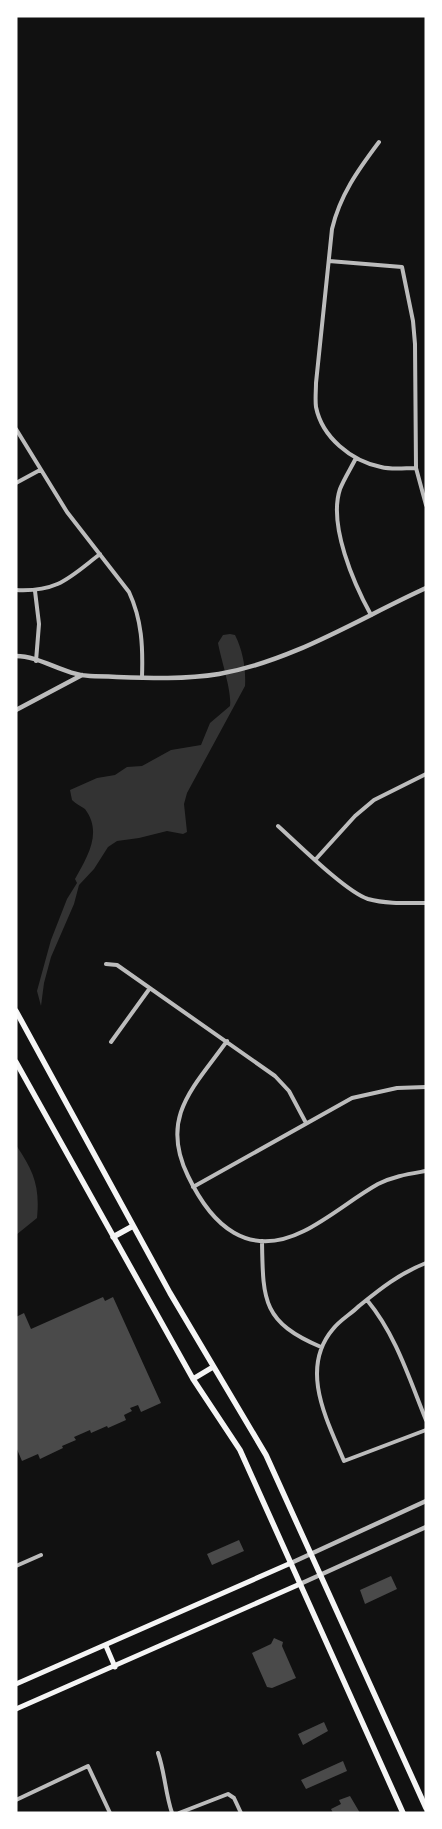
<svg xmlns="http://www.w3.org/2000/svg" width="442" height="1829" viewBox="0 0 442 1829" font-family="'Open Sans',sans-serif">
<rect width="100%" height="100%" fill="#111"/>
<path fill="#333" d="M 230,634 L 235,635 C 243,651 246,669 245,686 L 187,793 L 184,804 L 187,832 L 183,834 L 167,831 L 139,838 L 117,841 L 108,847 L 94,869 L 79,885 L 74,904 L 51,957 L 44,983 L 41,1006 L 37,991 L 51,940 L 67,899 L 77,883 L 75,879 C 87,857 103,833 85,809 C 81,806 76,804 72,800 L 70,790 L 97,778 L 115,775 L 127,767 L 142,766 L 171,750 L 201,745 L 210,723 L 230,706 C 232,691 221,660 218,643 L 223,635 Z
M 16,1145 C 34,1172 40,1186 37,1218 L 16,1235 Z"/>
<path fill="#4a4a4a" d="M 103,1297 L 105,1301 L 113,1297 L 161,1403 L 141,1412 L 138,1405 L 130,1408 L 132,1411 L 124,1415 L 126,1420 L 108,1428 L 107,1426 L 91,1433 L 90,1430 L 74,1437 L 76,1440 L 62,1446 L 63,1448 L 40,1459 L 38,1454 L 22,1461 L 16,1447 L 16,1317 L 24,1313 L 31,1329 Z
M 239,1540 L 244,1551 L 212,1565 L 207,1554 Z
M 391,1576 L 397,1589 L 365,1604 L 360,1590 Z
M 274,1638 L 283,1642 L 282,1646 L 296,1678 L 272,1688 L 267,1687 L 252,1653 L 271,1644 Z
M 324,1722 L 328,1731 L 303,1745 L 298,1734 Z
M 343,1761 L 347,1771 L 306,1789 L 301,1780 Z
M 350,1796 L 360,1813 L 333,1813 L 331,1809 L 341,1804 L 339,1800 Z"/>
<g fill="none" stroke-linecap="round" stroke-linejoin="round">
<path stroke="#bcbcbc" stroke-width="4" d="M 379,142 C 358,170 340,195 332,229 L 316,383 C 316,391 315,399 316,407 C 322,437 351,461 381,467 C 392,470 405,468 416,468
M 329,261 L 402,267 L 413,321 L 415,344 L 416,468 L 426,505
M 16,429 L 67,512 L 129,592 C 142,620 143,647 142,677
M 356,458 C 351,468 344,479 340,489 C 328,525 354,584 371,615
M 16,483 L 40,470
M 16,590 C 58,592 69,578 100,554
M 35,591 L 39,624 L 36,661
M 278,826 C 297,843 346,892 368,899 C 386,904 407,903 426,903
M 316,859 L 355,816 L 374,800 L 426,774
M 106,964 L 117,965 L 275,1076 L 289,1091 L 306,1123
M 227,1041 C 194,1087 159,1117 188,1176 C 212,1226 248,1259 304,1231 C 330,1218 353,1198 378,1184 C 394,1176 409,1174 426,1171
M 111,1042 L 150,988
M 193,1187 L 352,1098 L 397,1088 L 426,1087
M 262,1241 C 263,1300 262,1322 321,1347
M 426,1263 C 400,1273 380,1289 359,1306 C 351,1314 340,1320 333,1329 C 299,1369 327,1420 344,1461 L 426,1430
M 367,1300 C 396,1335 409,1378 426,1420
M 16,1566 L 41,1555
M 158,1753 C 165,1773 165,1792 172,1813
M 16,1800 L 88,1766 L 110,1813
M 179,1813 L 228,1794 L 234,1798 L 241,1813"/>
<path stroke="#bcbcbc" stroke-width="4.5" d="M 16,656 C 41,656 64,675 90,676 C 132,677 176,681 219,674 C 293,661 358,619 426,588
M 16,710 L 82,675
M 291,1563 L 426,1501
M 300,1584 L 426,1527"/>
<path stroke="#f5f5f5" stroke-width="5" d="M 106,1646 L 115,1667
M 16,1684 L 291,1563
M 16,1709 L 300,1584"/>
<path stroke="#f5f5f5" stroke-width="5.5" d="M 16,1011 L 170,1293 L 266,1455 L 426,1808
M 16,1062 L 193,1379 L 240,1450 L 403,1813
M 113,1237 L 133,1226
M 193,1379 L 213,1367"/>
</g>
<rect width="442" height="1829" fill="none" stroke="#ffffff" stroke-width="35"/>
</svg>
